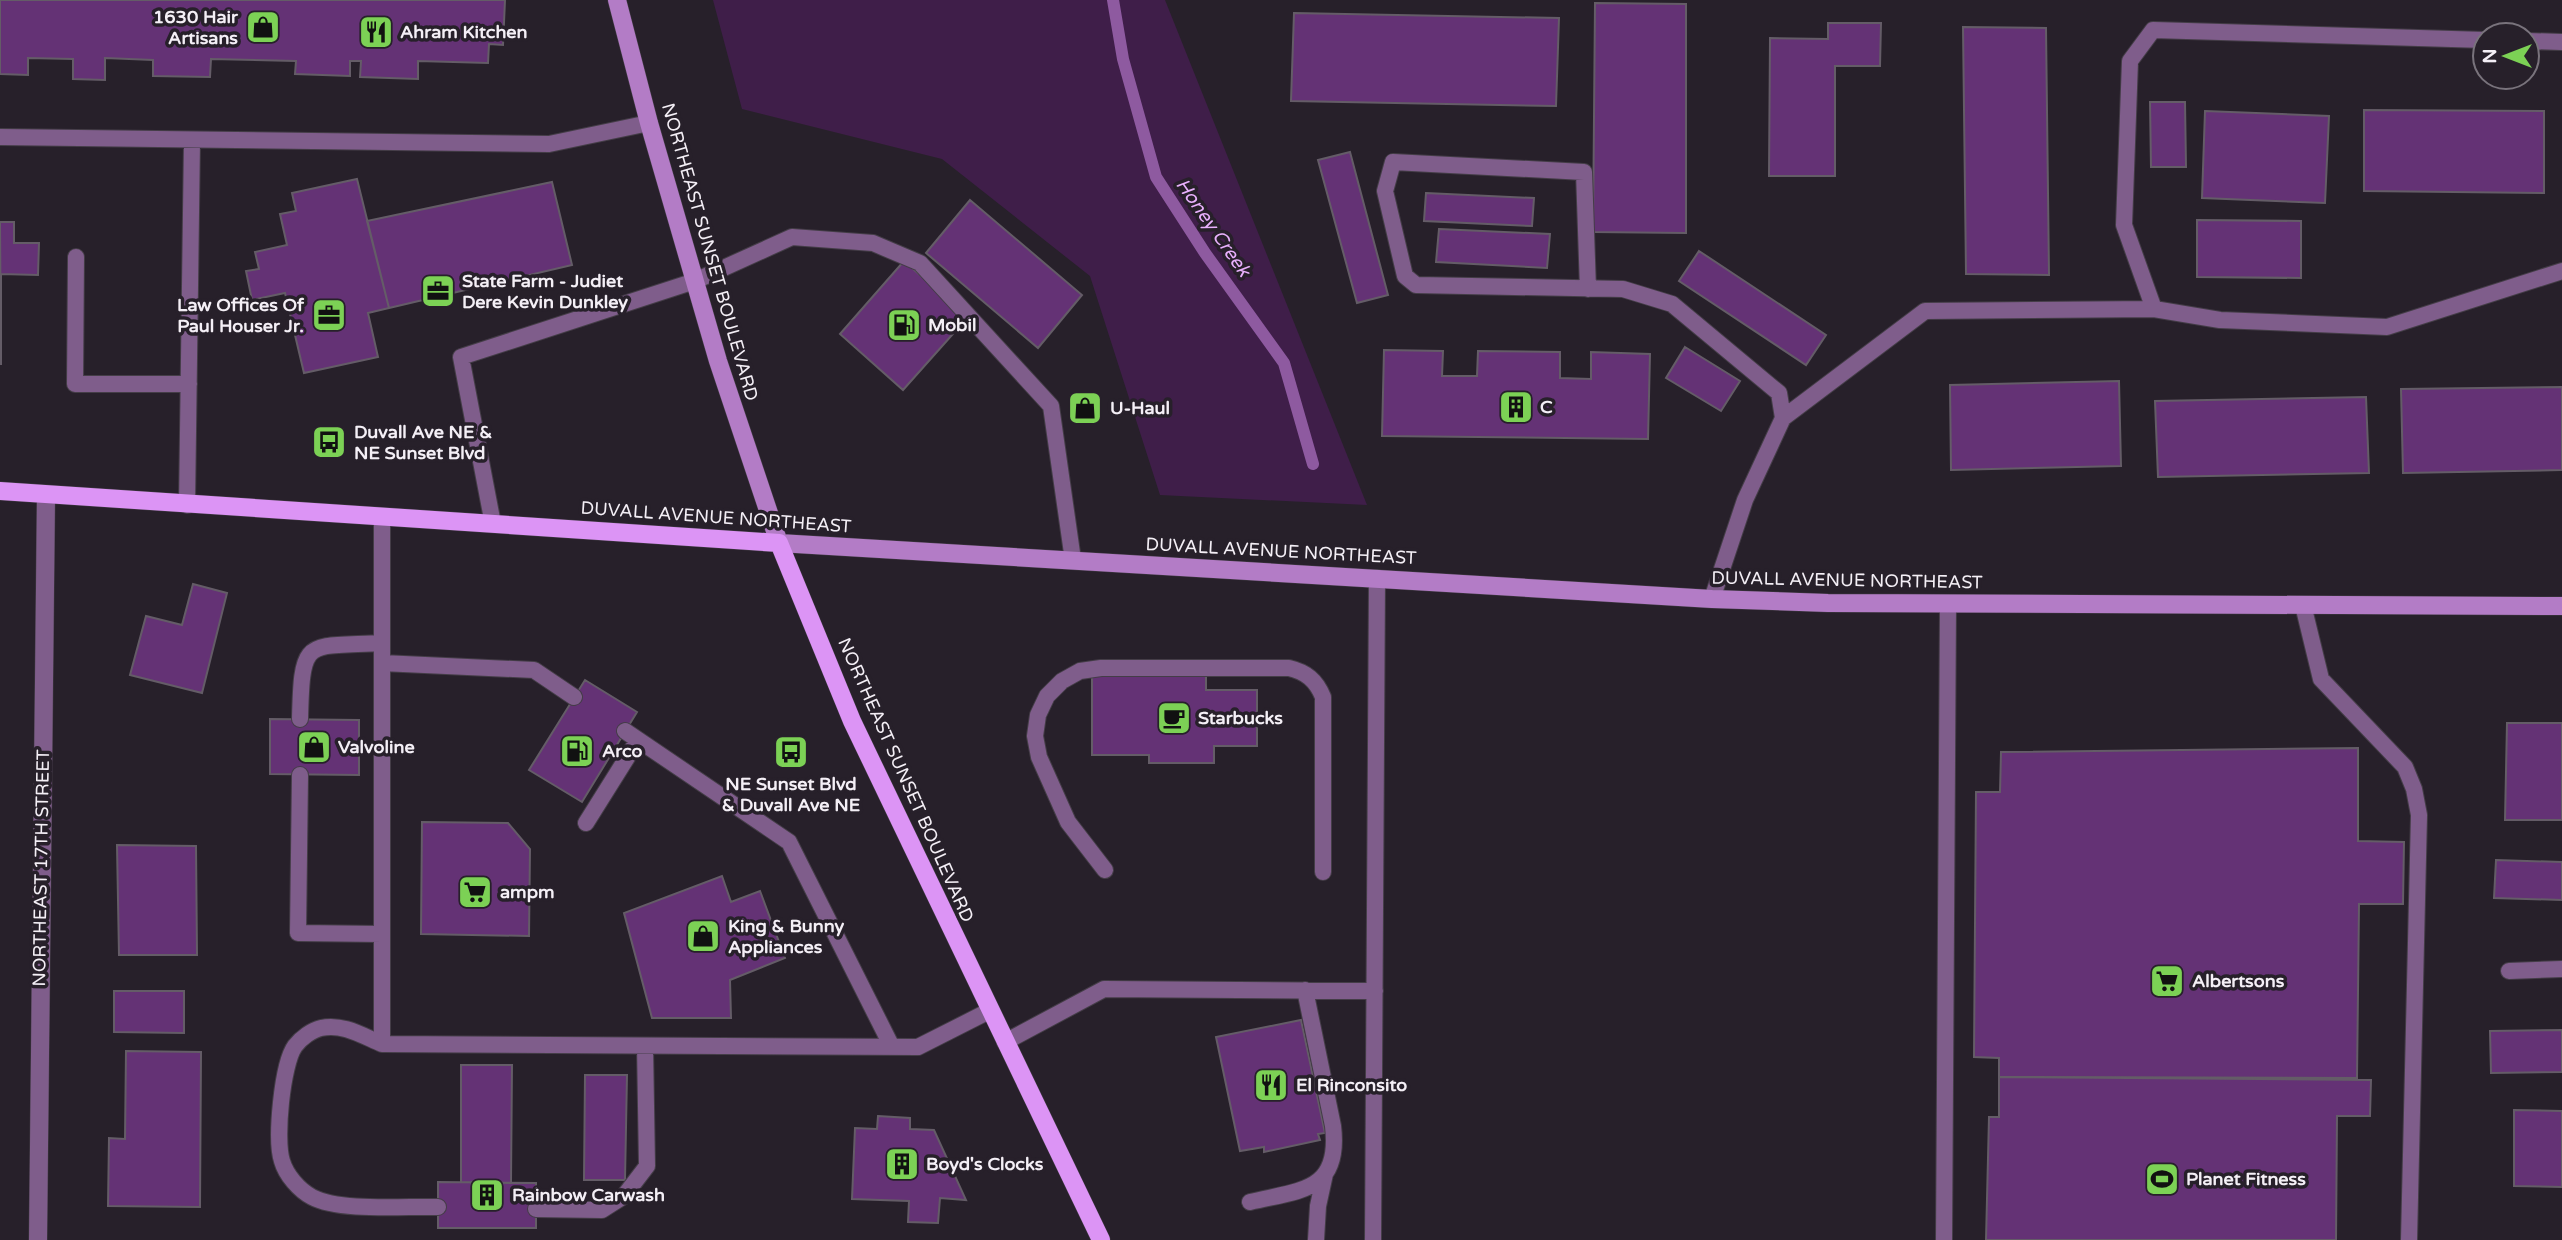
<svg xmlns="http://www.w3.org/2000/svg" width="2562" height="1240" viewBox="0 0 2562 1240" font-family="'Varela Round',sans-serif">
<rect width="100%" height="100%" fill="#27202a"/>
<path fill="#3f1e49" d="M 713,0 L 1165,0 L 1367,505 L 1160,495 L 1090,276 L 942,159 L 742,109 Z"/>
<g fill="none" stroke-linecap="round" stroke-linejoin="round">
<path stroke="#8e5aa0" stroke-width="12" d="M 1113,0 L 1123,59 L 1156,177 L 1205,253 L 1284,363 L 1313,464"/>
</g>
<path fill="#643275" stroke="#645c67" stroke-width="2" d="M 0,0 L 505,0 L 503,45 L 489,44 L 488,63 L 418,61 L 418,79 L 360,77 L 361,61 L 350,61 L 350,76 L 295,74 L 296,61 L 211,59 L 210,77 L 153,76 L 153,60 L 105,58 L 105,80 L 73,79 L 73,59 L 28,58 L 28,75 L 0,74 Z
M 1595,3 L 1686,4 L 1686,233 L 1593,232 Z
M 1294,13 L 1559,18 L 1556,106 L 1291,101 Z
M 1828,23 L 1881,23 L 1880,66 L 1835,66 L 1835,176 L 1769,176 L 1770,38 L 1828,39 Z
M 1963,27 L 2046,28 L 2049,275 L 1966,274 Z
M 2150,102 L 2185,102 L 2186,167 L 2151,167 Z
M 2364,110 L 2544,111 L 2544,193 L 2364,191 Z
M 2205,111 L 2329,116 L 2325,203 L 2202,198 Z
M 1350,152 L 1388,295 L 1357,303 L 1318,160 Z
M 357,179 L 389,308 L 368,313 L 378,357 L 304,373 L 285,293 L 252,300 L 246,271 L 259,269 L 255,252 L 287,245 L 280,214 L 296,211 L 292,193 Z
M 552,182 L 572,265 L 389,308 L 367,221 Z
M 1426,193 L 1534,198 L 1532,226 L 1424,221 Z
M 970,200 L 1082,295 L 1038,348 L 926,253 Z
M 2197,220 L 2301,221 L 2301,278 L 2197,277 Z
M 0,222 L 14,222 L 14,243 L 39,243 L 38,275 L 1,274 L 1,365 Z
M 1439,229 L 1550,234 L 1547,268 L 1436,262 Z
M 1699,251 L 1826,335 L 1806,365 L 1679,281 Z
M 904,261 L 968,317 L 903,390 L 840,334 Z
M 1685,347 L 1740,381 L 1721,411 L 1666,378 Z
M 1384,350 L 1443,351 L 1442,376 L 1477,376 L 1478,351 L 1560,352 L 1560,378 L 1591,379 L 1591,352 L 1650,354 L 1648,439 L 1382,436 Z
M 2119,381 L 2121,466 L 1951,470 L 1950,385 Z
M 2562,387 L 2562,470 L 2403,473 L 2401,389 Z
M 2366,397 L 2369,473 L 2158,477 L 2155,401 Z
M 193,584 L 227,593 L 202,693 L 130,675 L 146,616 L 182,625 Z
M 1092,676 L 1206,676 L 1206,690 L 1257,690 L 1257,746 L 1214,746 L 1214,763 L 1149,763 L 1149,755 L 1092,755 Z
M 585,680 L 637,712 L 582,802 L 529,770 Z
M 270,719 L 359,720 L 359,775 L 270,774 Z
M 2507,723 L 2562,723 L 2562,820 L 2505,820 Z
M 2358,748 L 2358,841 L 2404,842 L 2403,904 L 2359,904 L 2357,1078 L 1999,1077 L 1999,1058 L 1974,1057 L 1976,792 L 2000,792 L 2001,752 Z
M 422,822 L 508,823 L 530,849 L 529,936 L 421,934 Z
M 117,845 L 196,846 L 197,955 L 119,955 Z
M 2496,860 L 2562,862 L 2562,900 L 2494,898 Z
M 722,876 L 731,902 L 760,891 L 785,958 L 730,980 L 731,1018 L 652,1018 L 624,913 Z
M 114,991 L 184,991 L 184,1033 L 114,1032 Z
M 1301,1020 L 1325,1133 L 1318,1134 L 1320,1140 L 1264,1152 L 1264,1147 L 1240,1151 L 1216,1037 Z
M 2562,1030 L 2562,1072 L 2491,1073 L 2490,1031 Z
M 126,1051 L 201,1052 L 200,1207 L 108,1206 L 109,1138 L 125,1139 Z
M 461,1065 L 512,1065 L 511,1183 L 461,1182 Z
M 585,1075 L 627,1075 L 625,1180 L 584,1180 Z
M 1999,1077 L 2371,1080 L 2370,1116 L 2337,1116 L 2336,1240 L 1986,1240 L 1989,1117 L 1999,1117 Z
M 2514,1110 L 2562,1111 L 2562,1187 L 2514,1186 Z
M 878,1116 L 910,1118 L 910,1129 L 934,1130 L 966,1200 L 940,1198 L 938,1223 L 908,1222 L 909,1201 L 852,1199 L 855,1128 L 877,1129 Z
M 438,1182 L 536,1183 L 536,1228 L 438,1228 Z"/>
<g fill="none" stroke-linecap="round" stroke-linejoin="round">
<g stroke="#443d47" stroke-width="18">
<path id="service" d="M 2485,40 L 2153,30 L 2130,61 L 2124,225 L 2154,309 L 2220,320 L 2387,327 L 2562,271
M 2527,41 L 2562,42
M 0,137 L 549,144 L 649,123
M 76,257 L 75,384 L 189,384
M 1588,289 L 1584,172 L 1393,162 L 1385,191 L 1405,276 L 1416,285 L 1623,289 L 1672,304 L 1779,393 L 1783,418 L 1745,500 L 1712,599
M 1783,418 L 1925,311 L 2154,309
M 187,505 L 192,140
M 382,517 L 382,1044 L 918,1047 L 989,1011
M 493,524 L 461,357 L 695,281 L 792,237 L 873,243 L 920,263 L 1051,406 L 1073,560
M 2303,605 L 2321,679 L 2405,767 L 2414,789 L 2419,815 L 2409,1240
M 382,663 L 534,670 L 574,697
M 300,719 C 302,636 305,647 382,643
M 625,731 L 789,842 L 892,1047
M 300,775 L 298,933 L 382,934
M 586,823 L 638,740
M 1105,870 L 1068,822 L 1039,757 L 1035,736 L 1038,715 L 1047,696 L 1062,681 L 1080,671 L 1101,668 L 1289,668 C 1306,672 1316,680 1323,697 L 1323,872
M 2509,971 L 2562,969
M 1005,1042 L 1104,989 L 1375,991
M 382,1044 C 363,1036 343,1023 321,1028 C 312,1030 301,1038 295,1046 C 282,1064 275,1140 282,1161 C 286,1175 299,1190 312,1197 C 340,1212 405,1206 438,1207
M 1250,1202 C 1300,1190 1341,1192 1333,1126 L 1305,990
M 536,1209 L 602,1210 L 624,1196 L 647,1166 L 645,1046
M 1316,1240 L 1318,1206 L 1325,1174
M 1373,1240 L 1377,578
M 1944,1240 L 1948,604"/>
</g>
<g stroke="#443d47" stroke-width="19">
<path id="minor" d="M 38,1240 L 46,495"/>
</g>
<g stroke="#443d47" stroke-width="19">
<path id="secondary" d="M 617,0 L 649,123 L 718,361 L 779,543 L 1712,599 L 1828,603 L 2562,606"/>
</g>
<g stroke="#443d47" stroke-width="19">
<path id="primary" d="M 0,491 L 779,543 L 852,721 L 1101,1240"/>
</g>
<use href="#service" stroke="#7f5d8b" stroke-width="16"/>
<use href="#minor" stroke="#7f5d8b" stroke-width="18"/>
<use href="#secondary" stroke="#b37cc6" stroke-width="18"/>
<use href="#primary" stroke="#dc94f5" stroke-width="18"/>
</g>
<defs>
<g id="shop-square" transform="scale(1.75)"><rect x="-9" y="-9" width="18" height="18" rx="4" fill="#7cd155" stroke="#27202a"/><path d="M-5-2.5h2.3a2.7 3.5 0 0 1 5.4 0H5L5.5 6h-11ZM-1.5-2.5h3a1.5 2.3 0 0 0-3 0Z" fill="#111"/></g>
<g id="restaurant-square" transform="scale(1.75)"><rect x="-9" y="-9" width="18" height="18" rx="4" fill="#7cd155" stroke="#27202a"/><path d="M-5-6h1v4h1v-4h1v4h1v-4h1v5L-1.5 .5V6h-2V.5L-5-1ZM5-6V6H3V1.5H1.5Q1.5-4 5-6Z" fill="#111"/></g>
<g id="office-square" transform="scale(1.75)"><rect x="-9" y="-9" width="18" height="18" rx="4" fill="#7cd155" stroke="#27202a"/><path d="M-6-3h4V-5.5h4V-3h4V5H-6ZM-1-4.5V-3h2v-1.5ZM-6 0V1H6V0Z" fill="#111"/></g>
<g id="fuel-square" transform="scale(1.75)"><rect x="-9" y="-9" width="18" height="18" rx="4" fill="#7cd155" stroke="#27202a"/><path d="M-5.5-6h7V0h2V4h1.3V-2.5L3-4.5l.8-.8L6-3V5H2.5V1h-1V6h-7ZM-4.2-4.7v3.2H.2V-4.7Z" fill="#111"/></g>
<g id="building-square" transform="scale(1.75)"><rect x="-9" y="-9" width="18" height="18" rx="4" fill="#7cd155" stroke="#27202a"/><path d="M-4-6H4V6H1V3H-1V6H-4ZM-2.5-4.3h1.7v1.8h-1.7ZM.8-4.3h1.7v1.8H.8ZM-2.5-1h1.7V.8h-1.7ZM.8-1h1.7V.8H.8Z" fill="#111"/></g>
<g id="bus-square" transform="scale(1.75)"><rect x="-9" y="-9" width="18" height="18" rx="4" fill="#7cd155" stroke="#27202a"/><path d="M-5-6H5V4H4V6H2V4H-2V6H-4V4H-5ZM-3.5-4V0h7V-4ZM-3.5 1.2v1.5H-2V1.2ZM2 1.2v1.5H3.5V1.2Z" fill="#111"/></g>
<g id="cafe-square" transform="scale(1.75)"><rect x="-9" y="-9" width="18" height="18" rx="4" fill="#7cd155" stroke="#27202a"/><path d="M-5.5-4.5H6V0H3Q3 3.5 0 3.5H-2.5Q-5.5 3.5-5.5 0ZM3-3.2v2h1.7v-2ZM-6 4.5H4V6H-6Z" fill="#111"/></g>
<g id="supermarket-square" transform="scale(1.75)"><rect x="-9" y="-9" width="18" height="18" rx="4" fill="#7cd155" stroke="#27202a"/><path d="M-6-5.5h2.5l.6 2H6L4.5 2H-2.5L-4.4-4H-6ZM-1.5 3.2a1.3 1.3 0 1 0 .1 0ZM3 3.2a1.3 1.3 0 1 0 .1 0Z" fill="#111"/></g>
<g id="stadium-square" transform="scale(1.75)"><rect x="-9" y="-9" width="18" height="18" rx="4" fill="#7cd155" stroke="#27202a"/><path d="M0-5a6.5 5 0 1 0 0 10a6.5 5 0 1 0 0-10ZM-3.5-1.8h7v3.6h-7Z" fill="#111"/></g>
</defs>
<g fill-rule="evenodd">
<use href="#shop-square" x="263" y="27"/>
<use href="#restaurant-square" x="376" y="32"/>
<use href="#office-square" x="438" y="291"/>
<use href="#office-square" x="329" y="315"/>
<use href="#fuel-square" x="904" y="325"/>
<use href="#building-square" x="1516" y="407"/>
<use href="#shop-square" x="1085" y="408"/>
<use href="#bus-square" x="329" y="442"/>
<use href="#cafe-square" x="1174" y="718"/>
<use href="#shop-square" x="314" y="747"/>
<use href="#fuel-square" x="577" y="751"/>
<use href="#bus-square" x="791" y="752"/>
<use href="#supermarket-square" x="475" y="892"/>
<use href="#shop-square" x="703" y="936"/>
<use href="#supermarket-square" x="2167" y="981"/>
<use href="#restaurant-square" x="1271" y="1085"/>
<use href="#building-square" x="902" y="1164"/>
<use href="#stadium-square" x="2162" y="1179"/>
<use href="#building-square" x="487" y="1195"/>
</g>
<g text-anchor="middle" stroke-width="7" stroke-linejoin="round" paint-order="stroke">
<g font-size="18" font-weight="bold" fill="#f4eff6" stroke="#27202a" text-anchor="start">
<text x="238" y="23" text-anchor="end">1630 Hair<tspan x="238" dy="21">Artisans</tspan></text>
<text x="400" y="38">Ahram Kitchen</text>
<text x="462" y="287">State Farm - Judiet<tspan x="462" dy="21">Dere Kevin Dunkley</tspan></text>
<text x="304" y="311" text-anchor="end">Law Offices Of<tspan x="304" dy="21">Paul Houser Jr.</tspan></text>
<text x="928" y="331">Mobil</text>
<text x="1540" y="413">C</text>
<text x="1110" y="414">U-Haul</text>
<text x="354" y="438">Duvall Ave NE &amp;<tspan x="354" dy="21">NE Sunset Blvd</tspan></text>
<text x="1198" y="724">Starbucks</text>
<text x="338" y="753">Valvoline</text>
<text x="602" y="757">Arco</text>
<text x="791" y="790" text-anchor="middle">NE Sunset Blvd<tspan x="791" dy="21">&amp; Duvall Ave NE</tspan></text>
<text x="500" y="898">ampm</text>
<text x="728" y="932">King &amp; Bunny<tspan x="728" dy="21">Appliances</tspan></text>
<text x="2192" y="987">Albertsons</text>
<text x="1296" y="1091">El Rinconsito</text>
<text x="926" y="1170">Boyd's Clocks</text>
<text x="2186" y="1185">Planet Fitness</text>
<text x="512" y="1201">Rainbow Carwash</text>
</g>
<g font-size="18" fill="#f4eff6" stroke="#27202a">
<text transform="translate(710 252) rotate(74)" y="6">NORTHEAST SUNSET BOULEVARD</text>
<text transform="translate(716 517) rotate(4)" y="6">DUVALL AVENUE NORTHEAST</text>
<text transform="translate(1281 551) rotate(3)" y="6">DUVALL AVENUE NORTHEAST</text>
<text transform="translate(1847 580) rotate(1)" y="6">DUVALL AVENUE NORTHEAST</text>
<text transform="translate(906 780) rotate(66)" y="6">NORTHEAST SUNSET BOULEVARD</text>
<text transform="translate(41 868) rotate(-89)" y="6">NORTHEAST 17TH STREET</text>
</g>
<g font-size="19" font-style="italic" fill="#e8b0fc" stroke="#27202a">
<text transform="translate(1214 227) rotate(55)" y="7">Honey Creek</text>
</g>
</g>
<g transform="translate(2506 56) rotate(270)"><circle r="33" fill="#27202a" stroke="#79737c" stroke-width="2"/>
<path d="M0-5L12 26L0 18L-12 26Z" fill="#7cd155"/>
<text y="-10" font-size="19" font-weight="bold" text-anchor="middle" fill="#f4eff6">N</text>
</g>
</svg>
